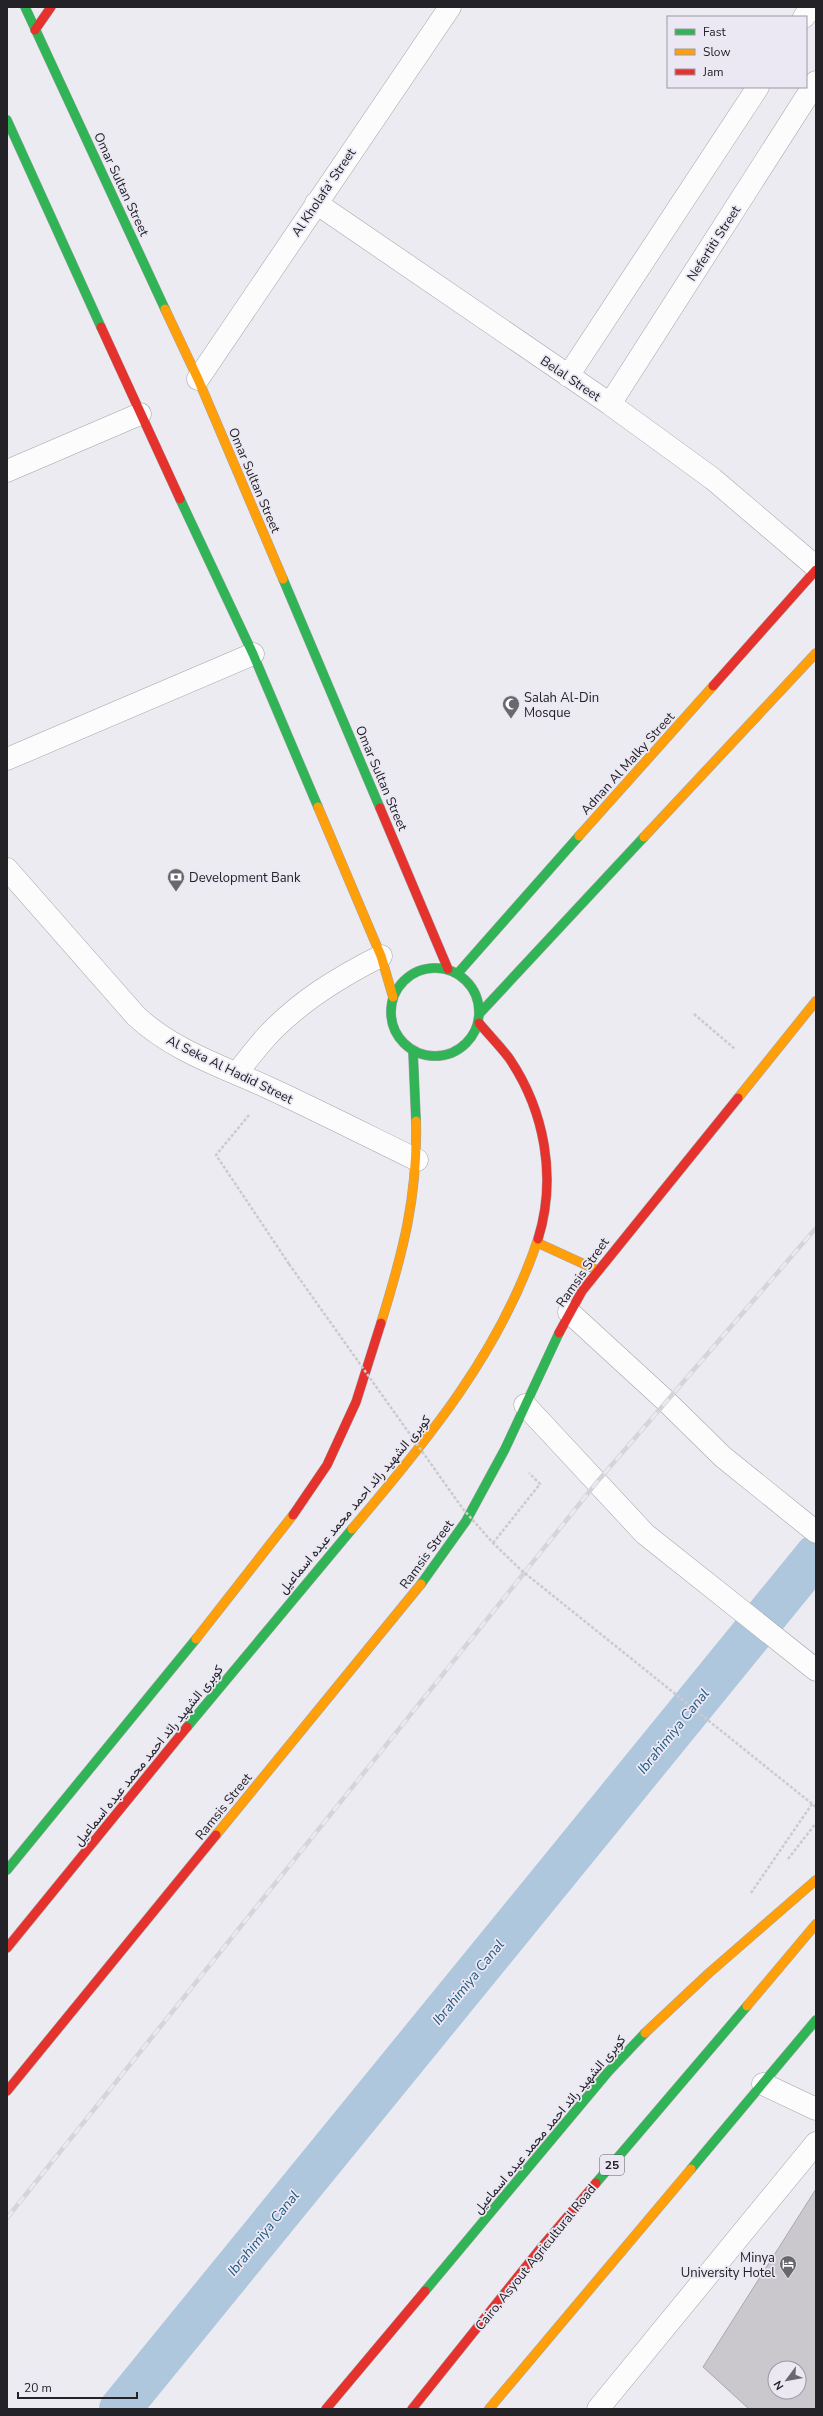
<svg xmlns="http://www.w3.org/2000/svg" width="823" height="2416" viewBox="0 0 823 2416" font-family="'Nunito Sans',Vazirmatn,sans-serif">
<rect width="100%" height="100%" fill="#ecebf1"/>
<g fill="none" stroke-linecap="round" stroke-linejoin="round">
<path stroke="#aec7dd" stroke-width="42" d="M 120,2409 L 816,1555"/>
</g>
<path fill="#cac8cc" stroke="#aaa8ac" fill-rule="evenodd" d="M 816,2189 L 816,2409 L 749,2409 L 703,2367 ZM 775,2368 L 799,2368 L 799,2392 L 775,2392 Z"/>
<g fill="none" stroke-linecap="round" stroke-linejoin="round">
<g stroke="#a4a4a8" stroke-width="23">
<path id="lane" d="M 237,1073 C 247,1060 257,1047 268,1035 C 300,1001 339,977 381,956
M 569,1312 L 666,1401 L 723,1457 L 816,1532
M 525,1405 L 645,1534 L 816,1670"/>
</g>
<g stroke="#a4a4a8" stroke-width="23">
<path id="street" d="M 804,17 L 811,7
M 316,203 L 610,404 L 713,479 L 816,567
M 568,376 L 758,87
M 198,379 L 450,7
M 610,404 L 816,82
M 7,471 L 140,414
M 7,759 L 253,654
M 7,869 L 136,1016 C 173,1051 224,1067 269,1088 C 319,1111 368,1136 417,1160
M 763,2084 L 816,2109
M 598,2409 L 816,2143"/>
</g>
<g stroke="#a4a4a8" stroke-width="10">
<path id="fast" d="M 25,7 L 165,309
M 7,120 L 101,327
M 180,499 L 253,654 L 318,807
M 283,579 L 380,808
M391 1012a44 44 0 1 1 88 0a44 44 0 1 1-88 0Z
M 458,973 L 579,836
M 480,1013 L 644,837
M 413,1051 L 416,1121
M 421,1584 L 466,1521 L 505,1449 L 559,1333
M 187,1727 L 352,1529
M 7,1870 L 196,1639
M 691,2169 L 816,2020
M 596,2183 L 747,2006
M 425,2291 L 608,2072 L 645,2033"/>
</g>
<g stroke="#a4a4a8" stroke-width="10">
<path id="slow" d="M 165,309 L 198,379 L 283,579
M 318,807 L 381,956 L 393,997
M 579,836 L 713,686
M 644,837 L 816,653
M 738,1098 L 816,1001
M 538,1243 L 597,1270
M 381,1323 C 403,1252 418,1196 416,1121
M 352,1529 C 427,1441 501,1351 538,1239
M 196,1639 L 293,1515
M 216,1835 L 421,1584
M 747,2006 L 816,1924
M 645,2033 L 709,1973 L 816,1880
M 489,2409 L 691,2169"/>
</g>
<g stroke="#a4a4a8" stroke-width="10">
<path id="jam" d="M 35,30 L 51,7
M 101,327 L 180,499
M 713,686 L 816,570
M 380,808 L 448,969
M 479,1023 C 489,1035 500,1046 509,1058 C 545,1111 557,1178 538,1239
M 559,1333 L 582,1291 L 738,1098
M 293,1515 L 327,1465 L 356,1402 L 381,1323
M 7,1948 L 187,1727
M 7,2091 L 216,1835
M 326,2409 L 425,2291
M 412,2409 L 540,2249 L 596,2183"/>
</g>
<path stroke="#cbcacd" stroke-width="2.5" stroke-dasharray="3 2" stroke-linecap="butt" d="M 694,1014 L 735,1049
M 249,1115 L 216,1155 L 289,1264
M 493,1543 L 540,1484 L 529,1473
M 788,1859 L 816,1823
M 751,1893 L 812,1804"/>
<use href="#lane" stroke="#fcfcfd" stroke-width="22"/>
<use href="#street" stroke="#fcfcfd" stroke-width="22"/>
<use href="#fast" stroke="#30b455" stroke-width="9"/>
<use href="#slow" stroke="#ff9f0a" stroke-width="9"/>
<use href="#jam" stroke="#e5322d" stroke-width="9"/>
<g stroke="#d5d5d7" stroke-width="4.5">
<path id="rail" d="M 7,2218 L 597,1482 L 816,1228"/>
</g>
<use href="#rail" stroke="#ebe8f4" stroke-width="3" stroke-dasharray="9" stroke-linecap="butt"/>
<path stroke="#cbcacd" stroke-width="2.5" stroke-dasharray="3 2" stroke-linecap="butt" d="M 289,1264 L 463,1509 L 493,1543 L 521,1570 L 816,1807"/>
</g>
<defs>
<g id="mosque-pin" transform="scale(0.9)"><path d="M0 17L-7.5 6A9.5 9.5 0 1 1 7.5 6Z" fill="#69686d" stroke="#ebe8f4"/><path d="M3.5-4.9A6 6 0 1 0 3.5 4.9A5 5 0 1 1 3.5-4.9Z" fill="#fff"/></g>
<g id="bank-pin" transform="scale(0.9)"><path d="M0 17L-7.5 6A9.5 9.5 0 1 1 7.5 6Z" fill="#69686d" stroke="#ebe8f4"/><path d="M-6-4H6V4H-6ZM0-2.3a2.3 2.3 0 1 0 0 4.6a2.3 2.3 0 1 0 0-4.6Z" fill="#fff"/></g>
<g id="hotel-pin" transform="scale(0.9)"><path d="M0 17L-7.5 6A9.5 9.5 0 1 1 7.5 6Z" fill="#69686d" stroke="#ebe8f4"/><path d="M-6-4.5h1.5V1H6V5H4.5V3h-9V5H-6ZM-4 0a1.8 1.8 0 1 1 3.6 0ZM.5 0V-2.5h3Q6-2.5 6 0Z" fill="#fff"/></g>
</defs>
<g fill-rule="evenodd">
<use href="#mosque-pin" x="511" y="704"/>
<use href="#bank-pin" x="176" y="877"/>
<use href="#hotel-pin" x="788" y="2264"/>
</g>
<g text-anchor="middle" stroke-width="3.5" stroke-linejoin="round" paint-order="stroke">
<rect fill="#ebe8f4" stroke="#5f5d64" stroke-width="1" x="600" y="2155" width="24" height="20" rx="3"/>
<g font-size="12" font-weight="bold" fill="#232226">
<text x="612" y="2169">25</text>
</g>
<g font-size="13" fill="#232226" stroke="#ebe8f4">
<text transform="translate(122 184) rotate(65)" y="5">Omar Sultan Street</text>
<text transform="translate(323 192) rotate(-56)" y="5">Al Kholafa' Street</text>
<text transform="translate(713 243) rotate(-57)" y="5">Nefertiti Street</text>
<text transform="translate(571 378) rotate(34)" y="5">Belal Street</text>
<text transform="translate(255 480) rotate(67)" y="5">Omar Sultan Street</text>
<text transform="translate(627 763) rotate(-48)" y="5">Adnan Al Malky Street</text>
<text transform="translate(382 778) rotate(67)" y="5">Omar Sultan Street</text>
<text transform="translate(230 1069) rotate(26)" y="5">Al Seka Al Hadid Street</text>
<text transform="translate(582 1272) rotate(-55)" y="5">Ramsis Street</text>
<text transform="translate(354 1504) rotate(-50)" y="5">كوبرى الشهيد رائد احمد محمد عبده اسماعيل</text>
<text transform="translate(426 1554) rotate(-54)" y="5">Ramsis Street</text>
<text transform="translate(148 1755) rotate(-51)" y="5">كوبرى الشهيد رائد احمد محمد عبده اسماعيل</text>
<text transform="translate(223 1806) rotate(-51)" y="5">Ramsis Street</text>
<text transform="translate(549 2124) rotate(-50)" y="5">كوبرى الشهيد رائد احمد محمد عبده اسماعيل</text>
<text transform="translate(535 2257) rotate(-51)" y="5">Cairo, Asyout Agricultural Road</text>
</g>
<g font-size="13" fill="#232226" stroke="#ebe8f4" text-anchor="start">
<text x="524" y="702">Salah Al-Din<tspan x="524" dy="15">Mosque</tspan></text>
<text x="189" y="882">Development Bank</text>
<text x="775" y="2262" text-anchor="end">Minya<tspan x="775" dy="15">University Hotel</tspan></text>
</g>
<g font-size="14" font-style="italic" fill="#1f587f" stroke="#ebe8f4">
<text transform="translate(673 1731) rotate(-51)" y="5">Ibrahimiya Canal</text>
<text transform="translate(468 1982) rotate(-51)" y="5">Ibrahimiya Canal</text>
<text transform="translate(263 2233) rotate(-51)" y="5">Ibrahimiya Canal</text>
</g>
</g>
<rect width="823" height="2416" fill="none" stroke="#232226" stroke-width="16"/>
<rect x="667" y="16" width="140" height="72" fill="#ebe8f4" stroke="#9b99a2"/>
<rect x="675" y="29" width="20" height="6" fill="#30b455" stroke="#9b99a2"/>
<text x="703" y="36" font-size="12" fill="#232226">Fast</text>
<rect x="675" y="49" width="20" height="6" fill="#ff9f0a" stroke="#9b99a2"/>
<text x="703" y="56" font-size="12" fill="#232226">Slow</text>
<rect x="675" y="69" width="20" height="6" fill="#e5322d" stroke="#9b99a2"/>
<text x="703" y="76" font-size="12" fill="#232226">Jam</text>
<g transform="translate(787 2380) rotate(238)"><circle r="19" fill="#ebe8f4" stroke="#9b99a2"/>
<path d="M0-3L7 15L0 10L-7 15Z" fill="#69686d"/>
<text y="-6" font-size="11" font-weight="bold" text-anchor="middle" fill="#232226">N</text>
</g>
<path d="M18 2392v6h119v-6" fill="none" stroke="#232226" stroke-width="2"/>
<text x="24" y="2392" font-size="12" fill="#232226" stroke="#ebe8f4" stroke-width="3" paint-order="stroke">20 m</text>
</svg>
